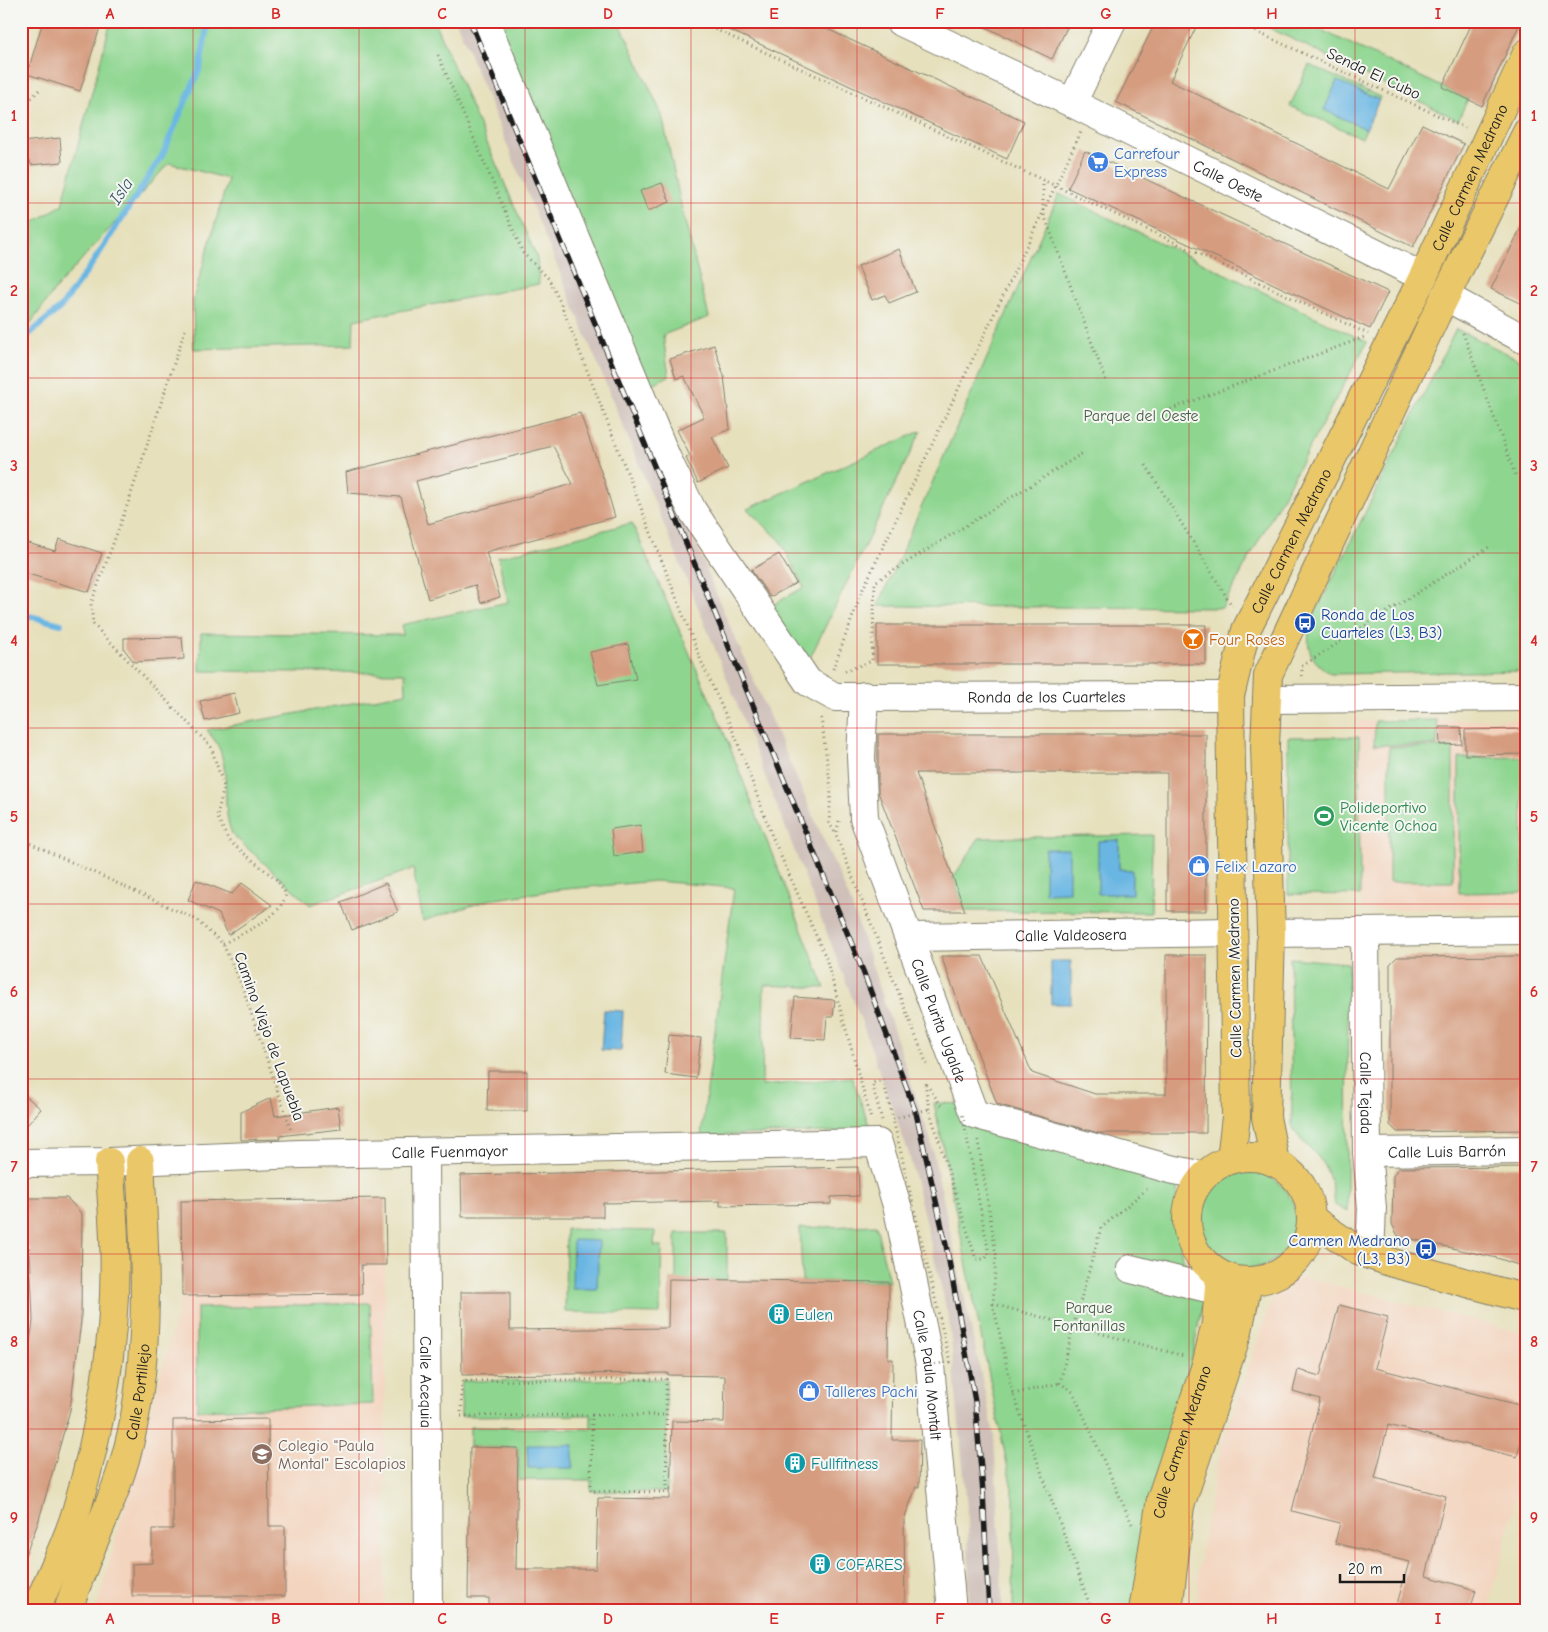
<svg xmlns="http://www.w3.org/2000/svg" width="1548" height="1632" viewBox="0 0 1548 1632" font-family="'Comic Neue',sans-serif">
<rect width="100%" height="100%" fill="#f6f6f2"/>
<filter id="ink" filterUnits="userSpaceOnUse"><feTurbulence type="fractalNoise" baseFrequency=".02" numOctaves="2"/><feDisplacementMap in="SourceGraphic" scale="10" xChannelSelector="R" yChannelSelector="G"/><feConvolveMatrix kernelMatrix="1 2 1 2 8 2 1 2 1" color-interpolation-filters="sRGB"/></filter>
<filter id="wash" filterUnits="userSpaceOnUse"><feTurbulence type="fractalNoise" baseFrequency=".0096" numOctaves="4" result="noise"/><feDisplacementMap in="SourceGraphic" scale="20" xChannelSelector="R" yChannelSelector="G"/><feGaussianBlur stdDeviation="1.12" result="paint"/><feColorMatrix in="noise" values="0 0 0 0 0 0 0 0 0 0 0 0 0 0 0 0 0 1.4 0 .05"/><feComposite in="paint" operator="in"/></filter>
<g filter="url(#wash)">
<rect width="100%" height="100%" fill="#e6e0bc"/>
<path fill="#f3d4be" d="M 1527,719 L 1527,908 L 1361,910 L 1358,721 Z
M 385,1198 L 385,1611 L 96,1611 L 182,1296 L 181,1201 Z
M 1303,1277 L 1527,1334 L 1527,1454 L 1488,1611 L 1197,1611 L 1198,1575 L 1205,1524 L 1222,1444 L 1273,1296 L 1284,1283 L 1293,1278 Z"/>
<path fill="#cfc0ba" d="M 456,21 L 482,21 L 640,401 L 719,601 L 850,900 L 930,1138 L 968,1314 L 994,1435 L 1003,1611 L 969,1611 L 968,1518 L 949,1320 L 909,1154 L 861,1020 L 716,651 Z"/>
<path fill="#8ed690" stroke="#557956" d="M 111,21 L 434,21 L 537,258 L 539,284 L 354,320 L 353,345 L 194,349 L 193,300 L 228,179 L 169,163 L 56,288 L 21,337 L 21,230 L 62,205 Z
M 493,21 L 619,21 L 662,115 L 681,205 L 709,317 L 663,335 L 669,376 L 646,387 Z
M 1255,21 L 1302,21 L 1468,99 L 1458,120 Z
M 1309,65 L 1380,97 L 1362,138 L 1290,106 Z
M 1059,194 L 1367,342 L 1222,608 L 878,606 Z
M 1456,329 L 1527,363 L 1527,671 L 1331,674 C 1309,659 1306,650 1310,624 Z
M 921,431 L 806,666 L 766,609 L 804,587 L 780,540 L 747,509 Z
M 632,523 L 719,720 L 825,988 L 764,985 L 762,1086 L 852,1077 L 869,1125 L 862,1131 L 701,1136 L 734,888 L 656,881 L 555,890 L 489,900 L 423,921 L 413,869 L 310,905 L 232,834 C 221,808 230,780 221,753 C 219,745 212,737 207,730 L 406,693 L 405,673 L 200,671 L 201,633 L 403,635 L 401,625 L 508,602 L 498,557 Z
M 1437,720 L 1437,745 L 1374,745 L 1375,721 Z
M 1288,737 L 1359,737 L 1360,895 L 1288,894 Z
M 1389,747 L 1453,747 L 1453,882 L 1389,882 Z
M 1523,757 L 1523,892 L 1459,893 L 1459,758 Z
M 1152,835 L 1151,912 L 965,911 L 953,878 L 979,838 Z
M 1290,958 L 1348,963 L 1347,1212 L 1335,1205 C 1333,1189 1330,1171 1319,1158 C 1309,1146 1298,1140 1292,1125 Z
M 934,1103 L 964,1104 L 1179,1177 L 1175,1208 L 1182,1258 L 1206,1285 L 1144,1611 L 1013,1611 L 1014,1499 Z
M1200 1220a48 48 0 1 1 96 0a48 48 0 1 1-96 0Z
M 876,1225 L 889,1282 L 802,1281 L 800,1228 Z
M 566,1229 L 655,1231 L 654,1246 L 662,1246 L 660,1314 L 565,1312 Z
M 676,1233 L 727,1233 L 727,1280 L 676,1281 Z
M 370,1303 L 373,1404 L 197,1410 L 197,1308 Z
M 666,1379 L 667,1492 L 591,1491 L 591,1480 L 518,1480 L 518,1448 L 470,1447 L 470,1427 L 591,1429 L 591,1415 L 461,1416 L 462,1381 Z"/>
<path fill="#69b6e3" stroke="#426980" d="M 1337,81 L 1379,100 L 1366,129 L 1324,110 Z
M 1119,840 L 1119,869 L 1132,870 L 1132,894 L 1098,894 L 1098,841 Z
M 1045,849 L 1069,849 L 1069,892 L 1045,893 Z
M 1051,961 L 1071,961 L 1071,1004 L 1051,1004 Z
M 604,1010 L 623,1011 L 621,1051 L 601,1050 Z
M 573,1240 L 599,1241 L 597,1289 L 572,1289 Z
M 527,1445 L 573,1445 L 573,1468 L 528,1468 Z"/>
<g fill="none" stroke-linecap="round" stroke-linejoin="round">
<path stroke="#69b6e3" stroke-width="6" d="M 21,355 L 26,337 L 61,307 L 94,261 L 162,156 L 200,68 L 208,21
M 21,614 L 61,624"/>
</g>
<g id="blocks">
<path fill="#d59c7f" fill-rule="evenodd" d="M 43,21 L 102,21 L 80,91 L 27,74 Z
M 710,21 L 810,21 L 1024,121 L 1007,159 Z
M 973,21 L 1070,21 L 1052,59 Z
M 1156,21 L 1199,21 L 1170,81 L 1389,189 L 1422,124 L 1464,144 L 1413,247 L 1116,102 Z
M 1473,21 L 1521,21 L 1482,106 L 1442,87 Z
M 60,138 L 62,162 L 31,165 L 30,160 L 21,161 L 21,142 Z
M 1085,151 L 1388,292 L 1370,329 L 1068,188 Z
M 662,183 L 670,202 L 648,211 L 640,191 Z
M 1527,215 L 1527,306 L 1491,289 Z
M 899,249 L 916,292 L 889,303 L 885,295 L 872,300 L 858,266 Z
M 714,345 L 724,376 L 730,429 L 712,437 L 728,468 L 698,483 L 686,458 L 690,456 L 677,430 L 704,417 L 684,376 L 676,379 L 670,359 Z
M 580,413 L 604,480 L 615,517 L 486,552 L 500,597 L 481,603 L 475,585 L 428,599 L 401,497 L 348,493 L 346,472 ZM 553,446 L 573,484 L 428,524 L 416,481 Z
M 59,539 L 102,553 L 89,592 L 21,572 L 21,541 L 55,551 Z
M 779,554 L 796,583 L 770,597 L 751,570 Z
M 877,625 L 1206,625 L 1206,664 L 877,664 Z
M 182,637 L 184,659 L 134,662 L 124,649 L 124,638 Z
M 628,644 L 636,679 L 598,685 L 590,652 Z
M 234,693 L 239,713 L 205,721 L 200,701 Z
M 1439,727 L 1461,727 L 1462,744 L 1440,745 Z
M 1527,729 L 1527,754 L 1465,755 L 1465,730 Z
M 878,734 L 1206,734 L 1206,911 L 1167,911 L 1167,773 L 916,773 L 965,911 L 924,911 L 878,792 Z
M 640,825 L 643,852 L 614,856 L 611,829 Z
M 196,880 L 232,894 L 242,883 L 272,905 L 228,935 L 219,914 L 188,900 Z
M 386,883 L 398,912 L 352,930 L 341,902 Z
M 1166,955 L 1207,955 L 1206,1133 L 1098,1133 L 997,1104 L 941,956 L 982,956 L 1032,1073 L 1095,1094 L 1166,1094 Z
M 1527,956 L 1527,1130 L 1397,1132 L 1390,1125 L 1390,964 L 1397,957 Z
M 795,997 L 835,1000 L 833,1017 L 827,1017 L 825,1040 L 791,1038 Z
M 669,1035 L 701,1038 L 696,1078 L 665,1074 Z
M 488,1071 L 527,1071 L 527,1111 L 487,1111 Z
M 21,1092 L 41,1109 L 21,1132 Z
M 271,1098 L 275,1116 L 338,1107 L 341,1129 L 279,1136 L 280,1139 L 241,1140 L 241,1112 Z
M 858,1167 L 859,1196 L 831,1197 L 831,1204 L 720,1206 L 720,1201 L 603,1203 L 603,1217 L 462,1217 L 461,1175 Z
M 1527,1167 L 1527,1268 L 1497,1258 L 1398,1236 L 1392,1224 L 1393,1176 L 1398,1168 Z
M 21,1198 L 67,1198 L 82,1214 L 81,1321 L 70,1410 L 38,1523 L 22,1563 L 21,1407 L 33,1321 L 30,1248 L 21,1247 Z
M 385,1198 L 386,1265 L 361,1265 L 362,1294 L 182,1296 L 181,1201 Z
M 669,1279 L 889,1282 L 888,1359 L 893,1359 L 892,1440 L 920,1440 L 919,1487 L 916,1487 L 904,1520 L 905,1609 L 730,1607 L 730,1611 L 489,1611 L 489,1598 L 468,1598 L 470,1447 L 518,1448 L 516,1569 L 596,1569 L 598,1498 L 670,1499 L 672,1421 L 724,1422 L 725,1376 L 668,1375 L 668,1373 L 462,1375 L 461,1292 L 510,1292 L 510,1330 L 668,1328 Z
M 1339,1305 L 1388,1317 L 1375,1368 L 1527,1407 L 1527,1420 L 1517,1457 L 1388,1425 L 1375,1478 L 1446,1496 L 1426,1576 L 1476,1590 L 1470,1611 L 1395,1611 L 1409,1562 L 1335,1543 L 1340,1523 L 1292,1511 L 1320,1399 L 1293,1391 L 1298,1370 L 1320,1376 Z
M 268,1419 L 269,1526 L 285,1526 L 285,1596 L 132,1596 L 132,1564 L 152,1563 L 152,1529 L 173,1529 L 173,1420 Z"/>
</g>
</g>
<g filter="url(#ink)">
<use href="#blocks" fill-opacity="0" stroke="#817e6c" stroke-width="1"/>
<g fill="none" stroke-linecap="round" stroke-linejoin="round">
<g stroke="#817e6c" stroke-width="30">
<g id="minor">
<path id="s1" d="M 485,21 L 667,459 L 692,510 L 808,682 L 835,697 L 1230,696"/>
<path id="s2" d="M 899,21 L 1072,103 L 1423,277"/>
<path d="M 1072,103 L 1112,21"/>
<path d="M 1445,296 L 1527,341"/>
<path id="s3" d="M 864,696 L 861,757 L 864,818 L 974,1114 L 1170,1169 L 1204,1176"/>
<path d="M 1267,699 L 1527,697"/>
<path id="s4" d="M 1365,932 L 1367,1152 L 1372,1208 L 1370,1255"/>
<path d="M 1271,933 L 1527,930"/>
<path id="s5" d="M 910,937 L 1233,932"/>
<path id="s6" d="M 1367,1152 L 1527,1150"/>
<path id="s7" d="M 425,1153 L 428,1611"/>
<path id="s8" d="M 21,1163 L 109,1162 L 300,1154 L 878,1143 L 898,1209 L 930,1365 L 952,1611"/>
<path d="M 1131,1269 L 1219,1291"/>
</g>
</g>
<g stroke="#817e6c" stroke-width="30">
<g id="major">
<circle cx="1249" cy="1219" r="62"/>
<path id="s9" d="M 1231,1159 L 1236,1117 L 1230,696 L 1246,630 L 1423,277 L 1527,53"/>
<path d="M 1275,1162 L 1266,1117 L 1271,933 L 1265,747 L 1268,675 L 1436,315 L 1527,132"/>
<path d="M 1312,1219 L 1358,1251 L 1393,1263 L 1527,1299"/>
<path d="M 36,1611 C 48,1578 66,1546 76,1512 C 102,1424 118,1330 114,1238 C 113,1213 111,1187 109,1162"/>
<path id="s10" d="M 68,1611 C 85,1552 118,1497 131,1436 C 151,1347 145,1252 140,1161"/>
<path id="s11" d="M 1143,1611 L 1161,1499 L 1207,1362 L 1216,1323 L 1220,1275"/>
<path d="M 1168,1611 L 1180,1506 L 1238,1331 L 1248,1282"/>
</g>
</g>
<path stroke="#817e6c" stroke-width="3" stroke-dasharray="1 4" stroke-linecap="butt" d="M 697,21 L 1043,180 L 1368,334
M 1233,21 L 1465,128
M 438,55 L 523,253 L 549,279 L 561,304 L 702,663 L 736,738 L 772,836 L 826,958 L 871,1119
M 21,109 L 40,89
M 1043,180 L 1043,212 L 1106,381
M 185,330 L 128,503 L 91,604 L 93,624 L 211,747 L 224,787 L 217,816 L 229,841 L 277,880 L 286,894 C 280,920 244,931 223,944
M 1463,333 L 1516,477
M 1166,411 L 1367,336
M 1146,465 L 1232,606
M 833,669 L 863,589 L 1081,132
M 845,671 L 872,661 L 875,582 L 1083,453
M 1302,676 L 1302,666 L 1491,546
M 821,718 L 831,789 L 829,823 L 836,834
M 839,821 L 836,835 L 928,1067
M 21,839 L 195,919 L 223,944 L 242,986 L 291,1130
M 929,1109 L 925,1082 L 941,1105 L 945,1107
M 882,1120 L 872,1083 L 883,1080 L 893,1119
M 978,1140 L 996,1254 L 993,1304 L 1013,1394 L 1090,1606 L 1079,1611
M 993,1304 L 1184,1356
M 666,1379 L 667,1492 L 591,1491 L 592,1415 L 461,1416 L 462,1381 Z
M 1013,1394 L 1060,1383
M 592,1415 L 666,1415
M 1132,1524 L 1073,1392 L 1060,1383 L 1073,1327 L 1101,1228 L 1147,1189
M 1090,1606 L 1093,1611"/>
<use href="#minor" stroke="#fff" stroke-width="28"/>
<use href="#major" stroke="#eac769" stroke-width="28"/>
<g stroke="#1c1c1c" stroke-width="5.5">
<path id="rail" d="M 470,21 L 863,971 L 916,1113 L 946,1245 L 975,1401 L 983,1492 L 989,1611"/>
</g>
<use href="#rail" stroke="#f6f6f2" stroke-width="4" stroke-dasharray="11" stroke-linecap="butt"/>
<path stroke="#817e6c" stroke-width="3" stroke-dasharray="1 4" stroke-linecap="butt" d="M 930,1365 L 950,1362 L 893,1119 L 929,1109 L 976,1259 L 985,1259 L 989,1254 L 962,1113"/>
</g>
</g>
<path fill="none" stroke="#d62828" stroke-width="1" stroke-opacity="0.55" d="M 193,21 L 193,1611M 359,21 L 359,1611M 525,21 L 525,1611M 691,21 L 691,1611M 857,21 L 857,1611M 1023,21 L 1023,1611M 1189,21 L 1189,1611M 1355,21 L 1355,1611M 21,203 L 1527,203M 21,378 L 1527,378M 21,553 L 1527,553M 21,728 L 1527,728M 21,904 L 1527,904M 21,1079 L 1527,1079M 21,1254 L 1527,1254M 21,1429 L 1527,1429"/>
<defs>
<g id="supermarket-disc" transform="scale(1.125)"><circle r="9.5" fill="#3f7fe0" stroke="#f6f6f2"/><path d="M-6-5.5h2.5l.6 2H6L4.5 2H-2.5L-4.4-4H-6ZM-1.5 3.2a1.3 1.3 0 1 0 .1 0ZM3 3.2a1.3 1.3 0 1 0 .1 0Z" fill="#fff"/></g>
<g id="bus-disc" transform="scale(1.125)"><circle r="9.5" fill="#1a4fb4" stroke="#f6f6f2"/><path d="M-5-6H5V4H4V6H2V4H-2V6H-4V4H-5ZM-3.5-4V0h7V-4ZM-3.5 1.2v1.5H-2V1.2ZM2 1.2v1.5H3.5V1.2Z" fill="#fff"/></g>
<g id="bar-disc" transform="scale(1.125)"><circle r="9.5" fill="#e8710a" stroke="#f6f6f2"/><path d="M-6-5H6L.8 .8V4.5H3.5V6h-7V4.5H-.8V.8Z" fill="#fff"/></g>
<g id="stadium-disc" transform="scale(1.125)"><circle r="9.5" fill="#2e9e5b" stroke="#f6f6f2"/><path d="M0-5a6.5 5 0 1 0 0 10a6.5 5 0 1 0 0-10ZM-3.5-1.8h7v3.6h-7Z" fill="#fff"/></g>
<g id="shop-disc" transform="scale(1.125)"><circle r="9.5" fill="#3f7fe0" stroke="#f6f6f2"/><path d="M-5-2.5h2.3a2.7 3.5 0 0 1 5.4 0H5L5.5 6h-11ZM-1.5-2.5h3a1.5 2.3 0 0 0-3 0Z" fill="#fff"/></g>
<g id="building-disc" transform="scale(1.125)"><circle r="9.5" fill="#0f9aa8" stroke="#f6f6f2"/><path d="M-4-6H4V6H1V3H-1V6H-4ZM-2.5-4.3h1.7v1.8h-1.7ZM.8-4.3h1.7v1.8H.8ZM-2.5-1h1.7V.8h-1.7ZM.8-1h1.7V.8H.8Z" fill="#fff"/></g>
<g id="school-disc" transform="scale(1.125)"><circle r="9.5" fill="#8d6e63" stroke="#f6f6f2"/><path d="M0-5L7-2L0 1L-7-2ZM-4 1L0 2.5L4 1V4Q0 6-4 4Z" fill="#fff"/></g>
</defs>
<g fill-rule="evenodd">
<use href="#supermarket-disc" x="1098" y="162"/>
<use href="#bus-disc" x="1305" y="623"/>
<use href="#bar-disc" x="1193" y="639"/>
<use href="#stadium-disc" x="1324" y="816"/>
<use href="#shop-disc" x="1199" y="866"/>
<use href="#bus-disc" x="1426" y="1249"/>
<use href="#building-disc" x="779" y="1314"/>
<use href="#shop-disc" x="809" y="1391"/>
<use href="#school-disc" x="262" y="1454"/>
<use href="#building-disc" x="795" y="1463"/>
<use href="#building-disc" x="820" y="1564"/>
</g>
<g text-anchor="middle" stroke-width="4" stroke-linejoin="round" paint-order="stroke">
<g font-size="16" fill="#1c1c1c" stroke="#f6f6f2">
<text transform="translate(1374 73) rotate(25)" y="6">Senda El Cubo</text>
<text dy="6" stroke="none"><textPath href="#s9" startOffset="1036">Calle Carmen Medrano</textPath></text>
<text dy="6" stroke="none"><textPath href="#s2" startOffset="366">Calle Oeste</textPath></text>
<text dy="6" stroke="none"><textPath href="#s9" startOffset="631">Calle Carmen Medrano</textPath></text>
<text dy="6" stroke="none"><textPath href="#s1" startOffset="981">Ronda de los Cuarteles</textPath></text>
<text dy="6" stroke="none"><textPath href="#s5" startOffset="161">Calle Valdeosera</textPath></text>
<text transform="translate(1234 978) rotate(-91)" y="6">Calle Carmen Medrano</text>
<text dy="6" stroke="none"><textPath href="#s3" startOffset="338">Calle Purita Ugalde</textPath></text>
<text transform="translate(270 1036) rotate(70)" y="6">Camino Viejo de Lapuebla</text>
<text dy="6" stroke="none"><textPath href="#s4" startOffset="161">Calle Tejada</textPath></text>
<text dy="6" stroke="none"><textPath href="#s6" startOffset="80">Calle Luis Barrón</textPath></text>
<text dy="6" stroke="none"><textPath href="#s8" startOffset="429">Calle Fuenmayor</textPath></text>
<text dy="6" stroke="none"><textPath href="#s8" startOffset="1095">Calle Paula Montalt</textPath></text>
<text dy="6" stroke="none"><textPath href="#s7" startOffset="229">Calle Acequia</textPath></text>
<text dy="6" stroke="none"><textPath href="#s10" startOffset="231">Calle Portillejo</textPath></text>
<text dy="6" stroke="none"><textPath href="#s11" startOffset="174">Calle Carmen Medrano</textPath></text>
</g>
<g font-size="16" fill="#366cbe" stroke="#f6f6f2" text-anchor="start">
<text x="1114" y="159">Carrefour<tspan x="1114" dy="18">Express</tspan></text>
<text x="1215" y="872">Felix Lazaro</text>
<text x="825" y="1397">Talleres Pachi</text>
</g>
<g font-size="16" fill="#445d45" stroke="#f6f6f2">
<text x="1141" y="421">Parque del Oeste</text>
<text x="1089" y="1313">Parque<tspan x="1089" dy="18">Fontanillas</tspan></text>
</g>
<g font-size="16" fill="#164399" stroke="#f6f6f2" text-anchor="start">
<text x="1321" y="620">Ronda de Los<tspan x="1321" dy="18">Cuarteles (L3, B3)</tspan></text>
<text x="1410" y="1246" text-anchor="end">Carmen Medrano<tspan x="1410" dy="18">(L3, B3)</tspan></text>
</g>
<g font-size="16" fill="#c56008" stroke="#f6f6f2" text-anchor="start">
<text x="1209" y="645">Four Roses</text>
</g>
<g font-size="16" fill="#27864d" stroke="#f6f6f2" text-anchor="start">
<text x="1340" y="813">Polideportivo<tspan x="1340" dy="18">Vicente Ochoa</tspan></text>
</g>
<g font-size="16" fill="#0d838f" stroke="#f6f6f2" text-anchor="start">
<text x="795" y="1320">Eulen</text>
<text x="811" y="1469">Fullfitness</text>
<text x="836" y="1570">COFARES</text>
</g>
<g font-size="16" fill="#785e54" stroke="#f6f6f2" text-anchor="start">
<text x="278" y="1451">Colegio "Paula<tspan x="278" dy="18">Montal" Escolapios</tspan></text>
</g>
<g font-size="18" font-style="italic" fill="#3b5a6c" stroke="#f6f6f2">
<text transform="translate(121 191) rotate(-56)" y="6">Isla</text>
</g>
</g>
<rect width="1548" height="1632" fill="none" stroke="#f6f6f2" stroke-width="55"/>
<path d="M1340 1574v8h64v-8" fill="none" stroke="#1c1c1c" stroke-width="2.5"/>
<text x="1348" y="1574" font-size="15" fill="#1c1c1c" stroke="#f6f6f2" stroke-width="4" paint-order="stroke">20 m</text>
<rect x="28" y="28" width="1492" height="1576" fill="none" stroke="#d62828" stroke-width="2"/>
<g font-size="16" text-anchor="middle" font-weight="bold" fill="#d62828">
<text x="110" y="19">A</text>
<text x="276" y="19">B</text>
<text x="442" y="19">C</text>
<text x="608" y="19">D</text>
<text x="774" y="19">E</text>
<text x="940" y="19">F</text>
<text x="1106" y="19">G</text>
<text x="1272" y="19">H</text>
<text x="1438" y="19">I</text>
<text x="14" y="121">1</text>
<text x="1534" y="121">1</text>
<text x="14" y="296">2</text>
<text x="1534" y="296">2</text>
<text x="14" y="471">3</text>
<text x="1534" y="471">3</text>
<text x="14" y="646">4</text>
<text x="1534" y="646">4</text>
<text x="14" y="822">5</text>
<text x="1534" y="822">5</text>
<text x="14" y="997">6</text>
<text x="1534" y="997">6</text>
<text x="14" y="1172">7</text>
<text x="1534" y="1172">7</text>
<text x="14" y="1347">8</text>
<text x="1534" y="1347">8</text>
<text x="14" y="1523">9</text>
<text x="1534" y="1523">9</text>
<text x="110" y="1624">A</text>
<text x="276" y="1624">B</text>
<text x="442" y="1624">C</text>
<text x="608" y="1624">D</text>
<text x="774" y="1624">E</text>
<text x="940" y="1624">F</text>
<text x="1106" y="1624">G</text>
<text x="1272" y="1624">H</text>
<text x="1438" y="1624">I</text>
</g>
</svg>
